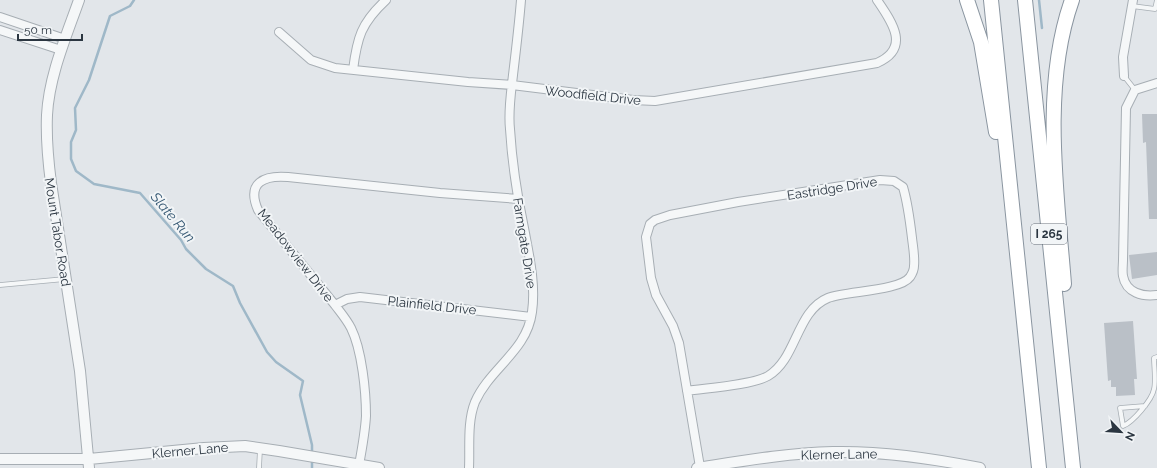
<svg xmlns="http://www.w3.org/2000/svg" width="1157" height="468" viewBox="0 0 1157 468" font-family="Raleway,sans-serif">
<rect width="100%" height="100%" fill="#e2e6ea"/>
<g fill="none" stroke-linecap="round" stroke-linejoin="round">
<path stroke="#9fb8c8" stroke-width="2.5" d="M 134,0 L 130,6 L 110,16 L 89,80 L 75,108 L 76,130 L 71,142 L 71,159 L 76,171 L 94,184 L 140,193 L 181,240 L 186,249 L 206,269 L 233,286 L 240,303 L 267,352 L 276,362 L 303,381 L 300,395 L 312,445 L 312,455
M 1039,0 L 1042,28
M 312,460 L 312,468"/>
</g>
<path fill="#bac0c7" d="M 1142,114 L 1157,114 L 1157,219 L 1149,219 L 1146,142 L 1143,143 Z
M 1157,252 L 1157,275 L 1132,279 L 1129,255 Z
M 1133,321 L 1137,379 L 1134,379 L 1135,395 L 1116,396 L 1116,387 L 1111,387 L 1111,380 L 1108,381 L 1104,323 Z"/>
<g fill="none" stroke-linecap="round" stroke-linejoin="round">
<g stroke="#a7aeb4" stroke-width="5.5">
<path id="service" d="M 1132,6 L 1155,9 L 1157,0
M 1124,76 L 1135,90
M 0,285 L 65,279
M 1145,406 L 1120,408 L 1123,426 C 1133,422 1152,400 1154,389 C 1156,381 1154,366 1154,358 L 1157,357
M 259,468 L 260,449"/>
</g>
<g stroke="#a7aeb4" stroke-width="10">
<path id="minor" d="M 0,17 L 65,39
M 0,30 L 61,50
M 279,32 L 311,60 L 335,68 L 468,82 L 512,85 L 633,100 L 655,101 L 877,63 C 911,48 892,22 877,0
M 353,70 C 357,38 361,23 386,0
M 1124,76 L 1123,57 L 1133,0
M 1157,83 L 1135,90 L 1126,108 L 1123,260 C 1123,265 1122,271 1123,276 C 1126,293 1143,297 1157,295
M 335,305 L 347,299 L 360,297 L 531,317
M 687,391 C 707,388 752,385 768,376 C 797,359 796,311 828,298 C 846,291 900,291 910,277 C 912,274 914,270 914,266 C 915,257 913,247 912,238 C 910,221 908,204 903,187 L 894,181 L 880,180 L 738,202 L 670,215 L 655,220 L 650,224 L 646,237 L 651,278 L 656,295 L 673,326 L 679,343 L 700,467
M 359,465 C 362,449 365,433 366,416 C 366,392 362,350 351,328 C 347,320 341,313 335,305 L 258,210 C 246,182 265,175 288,177 L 440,193 L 519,199
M 469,468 C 470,447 467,422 475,402 C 490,368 527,351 532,312 C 536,284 529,255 524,228 C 517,195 512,162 510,129 C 508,111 511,93 513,75 C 516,50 519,25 521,0"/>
</g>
<g stroke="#a7aeb4" stroke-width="12">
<path id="tertiary" d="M 79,0 C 66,37 49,76 47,115 C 46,138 48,160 51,183 L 80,371 L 89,468
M 0,459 L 89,459 L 204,448 L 245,446 L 279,451 L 379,468
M 697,468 C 742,461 787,453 833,452 C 883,451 931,458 980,468"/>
</g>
<g stroke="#8a95a0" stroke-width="16">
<path id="motorway" d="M 967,0 L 981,42 L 996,132
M 991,0 L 1039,468
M 1025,0 L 1073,468
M 1064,284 C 1057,194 1041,87 1072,0"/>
</g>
<use href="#service" stroke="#f5f7f8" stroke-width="4"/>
<use href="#minor" stroke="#f5f7f8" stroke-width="8"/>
<use href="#tertiary" stroke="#f5f7f8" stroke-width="10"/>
<use href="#motorway" stroke="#fff" stroke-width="14"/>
</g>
<g text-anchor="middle" stroke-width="4" stroke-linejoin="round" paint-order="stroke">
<rect fill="#f2f5f7" stroke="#676f78" stroke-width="1" x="1031" y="224" width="36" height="20" rx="3"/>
<g font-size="12" font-weight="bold" fill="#2b3641">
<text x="1049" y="238">I 265</text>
</g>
<g font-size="13" fill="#2b3641" stroke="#f2f5f7">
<text transform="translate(593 95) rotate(6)" y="5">Woodfield Drive</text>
<text transform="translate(832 188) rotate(-9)" y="5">Eastridge Drive</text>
<text transform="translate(58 232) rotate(81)" y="5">Mount Tabor Road</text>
<text transform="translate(525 243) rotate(81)" y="5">Farmgate Drive</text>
<text transform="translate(296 255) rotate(52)" y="5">Meadowview Drive</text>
<text transform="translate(432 305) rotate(6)" y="5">Plainfield Drive</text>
<text transform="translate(190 450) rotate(-5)" y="5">Klerner Lane</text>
<text transform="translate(839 454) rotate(-1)" y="5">Klerner Lane</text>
</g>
<g font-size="14" font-style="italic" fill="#375974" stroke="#f2f5f7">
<text transform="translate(173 217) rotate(50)" y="5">Slate Run</text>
</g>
</g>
<g transform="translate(1121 432) rotate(115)" stroke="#f2f5f7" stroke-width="3" paint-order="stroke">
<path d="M0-3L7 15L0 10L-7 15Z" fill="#2b3641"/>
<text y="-6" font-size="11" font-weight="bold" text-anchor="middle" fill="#2b3641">N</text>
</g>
<path d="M18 34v6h64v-6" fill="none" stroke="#2b3641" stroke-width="2"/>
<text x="24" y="34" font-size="12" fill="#2b3641" stroke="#f2f5f7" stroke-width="3" paint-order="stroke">50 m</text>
</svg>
